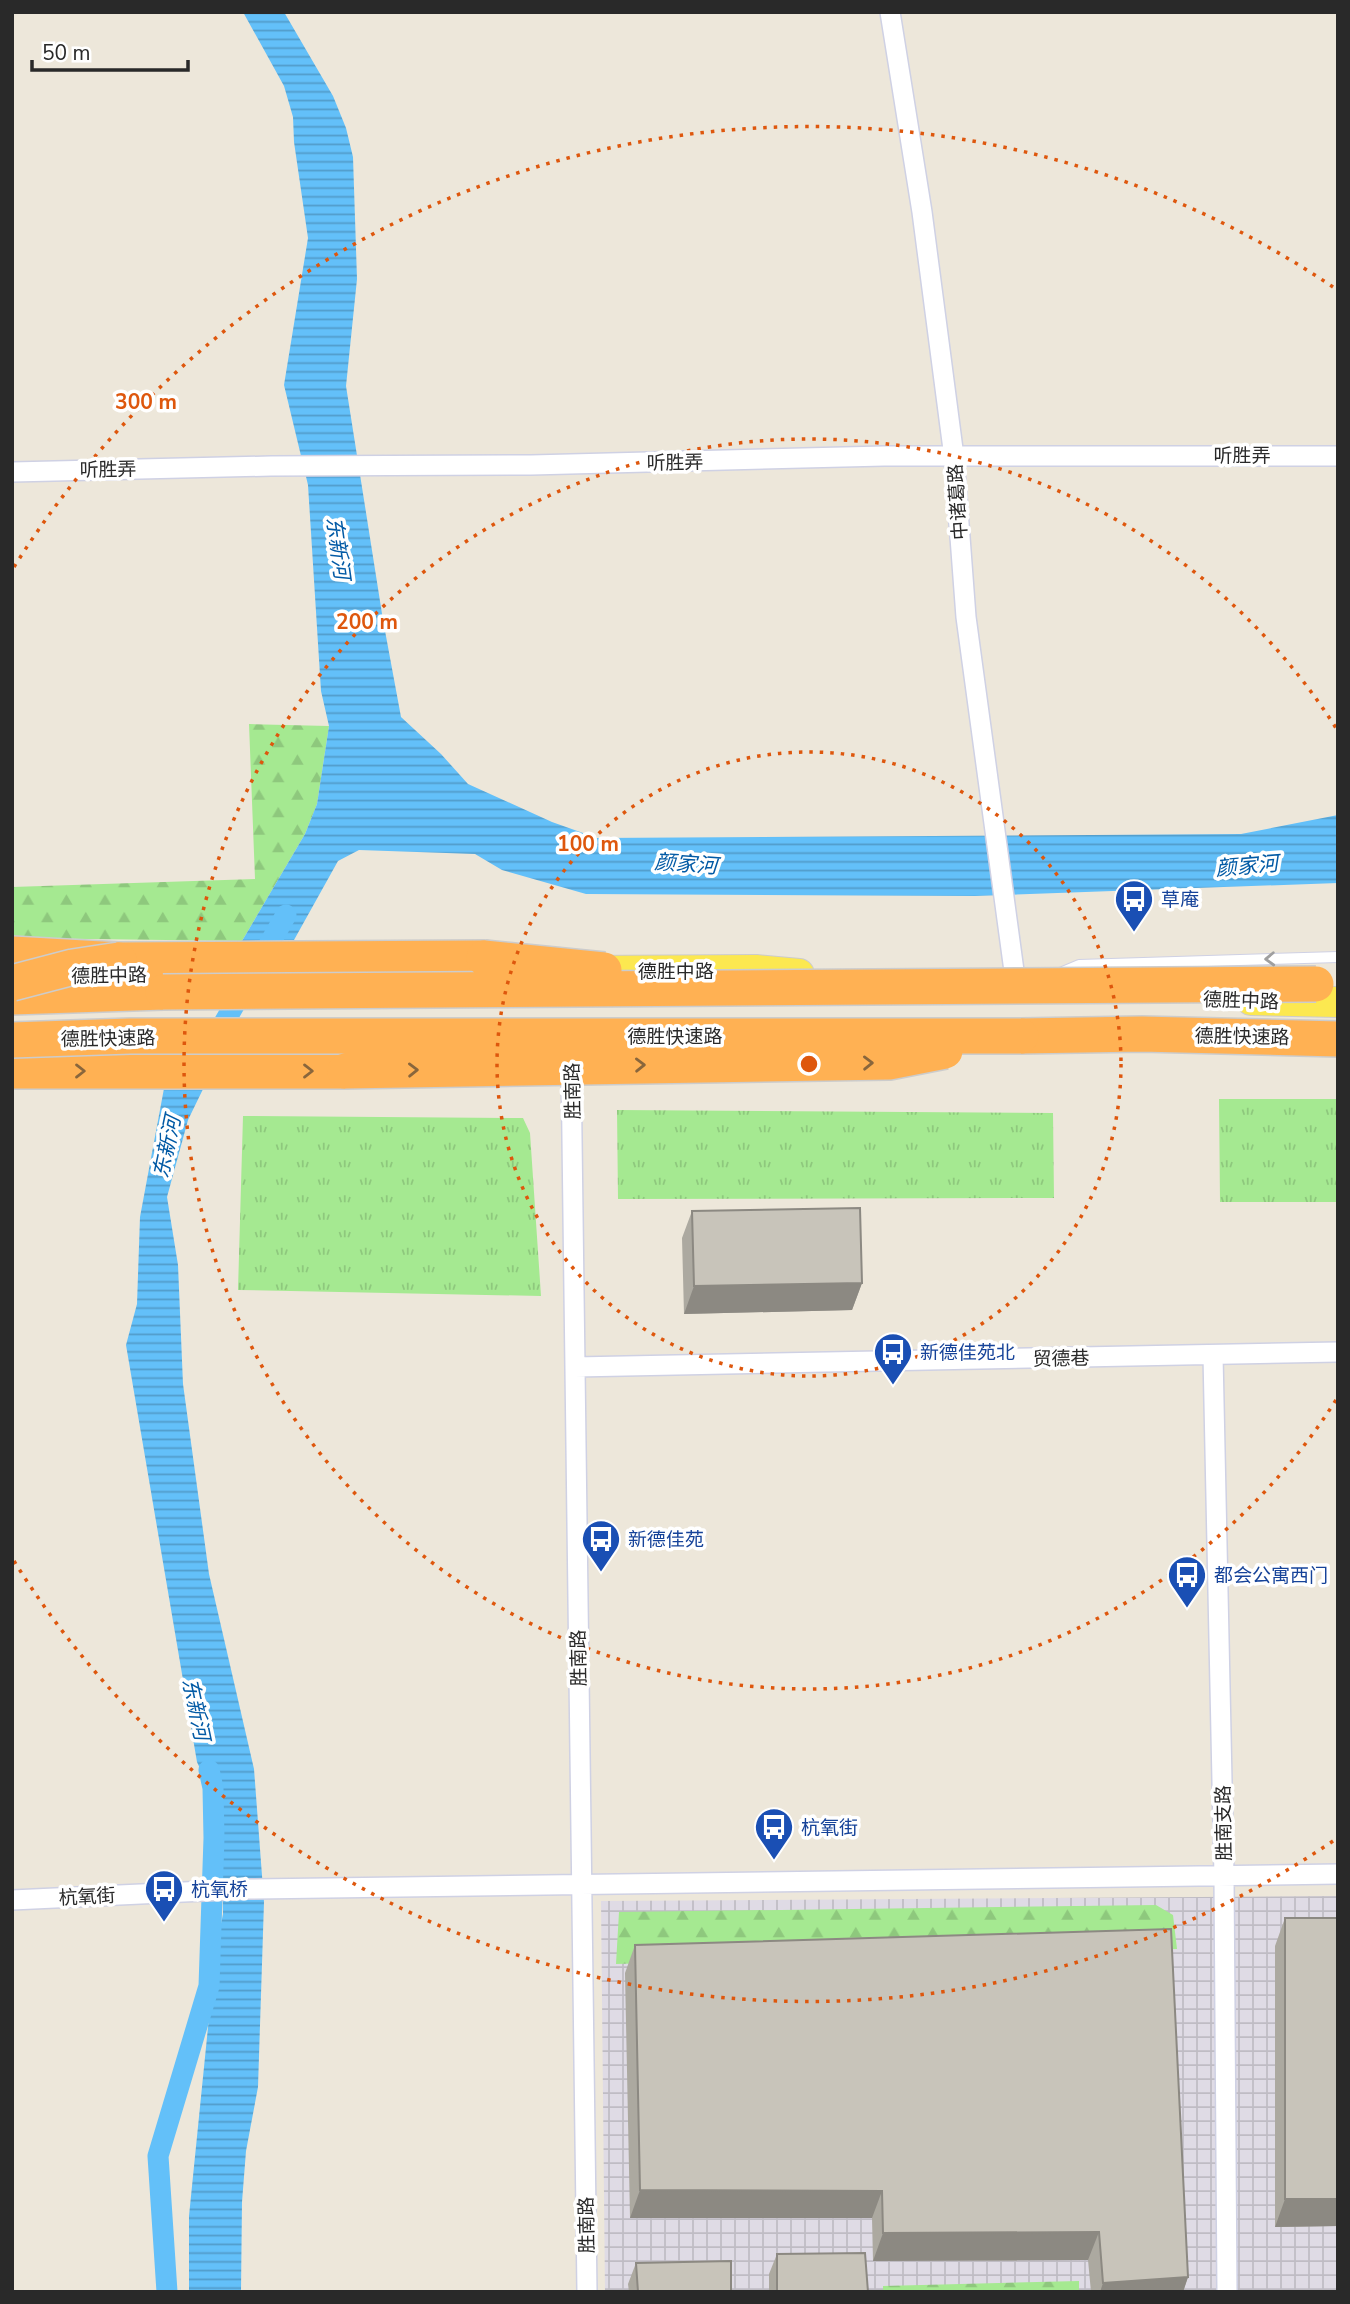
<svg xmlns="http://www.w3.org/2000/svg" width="1350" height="2304" viewBox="0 0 1350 2304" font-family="'Nunito Sans','Noto Sans SC',sans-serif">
<defs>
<pattern id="industrial-grid" width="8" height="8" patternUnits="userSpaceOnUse" patternTransform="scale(1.75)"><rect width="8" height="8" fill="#dfdbe5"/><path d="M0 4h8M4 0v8" fill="none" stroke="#bfbcc4"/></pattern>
<pattern id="grass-tufts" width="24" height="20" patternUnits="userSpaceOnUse" patternTransform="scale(1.75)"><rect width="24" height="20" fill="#a5e991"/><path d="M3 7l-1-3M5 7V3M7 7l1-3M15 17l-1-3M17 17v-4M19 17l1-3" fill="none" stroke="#8ec87d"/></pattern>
<pattern id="forest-firs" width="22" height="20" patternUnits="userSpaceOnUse" patternTransform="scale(1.75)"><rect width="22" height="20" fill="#a5e991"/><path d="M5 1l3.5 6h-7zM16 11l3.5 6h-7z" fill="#8ec87d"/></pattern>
<pattern id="water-rules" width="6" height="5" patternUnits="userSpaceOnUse" patternTransform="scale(1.75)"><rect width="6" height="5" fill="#63c0f9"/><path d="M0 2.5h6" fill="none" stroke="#529cca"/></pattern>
</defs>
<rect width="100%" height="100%" fill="#ede7da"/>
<path fill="url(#industrial-grid)" d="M 1338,1896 L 1338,2292 L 605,2292 L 601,1901 Z"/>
<path fill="url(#grass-tufts)" d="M 1219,1099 L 1338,1099 L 1338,1202 L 1220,1202 Z
M 617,1110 L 1053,1113 L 1054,1198 L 618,1199 Z
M 243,1116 L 523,1118 L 530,1133 L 541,1296 L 238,1290 Z"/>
<path fill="url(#forest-firs)" d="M 249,724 L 329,726 L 317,804 L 305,834 L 242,941 L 12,938 L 12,887 L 255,879 Z
M 1156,1905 L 1173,1915 L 1177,1949 L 616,1964 L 619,1912 Z
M 1079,2281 L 1079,2292 L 883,2292 L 883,2286 Z"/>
<path fill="url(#water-rules)" d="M 243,12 L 284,12 L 333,96 L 346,128 L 353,157 L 357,279 L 346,386 L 383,620 L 401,717 L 441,754 L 468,784 L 552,822 L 597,838 L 1241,834 L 1338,815 L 1338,883 L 975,896 L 586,894 L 502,870 L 475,854 L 359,850 L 338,861 L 294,940 L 242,941 L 305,834 L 317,804 L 329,726 L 321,691 L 308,485 L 284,385 L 308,238 L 294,142 L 293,117 L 284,86 Z
M 165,1083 L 205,1085 L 188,1120 L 167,1197 L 178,1265 L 183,1384 L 209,1574 L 254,1769 L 264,1902 L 258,2087 L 246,2151 L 242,2202 L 241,2292 L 189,2292 L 189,2216 L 216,1948 L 223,1914 L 222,1817 L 197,1762 L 126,1345 L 137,1304 L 140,1217 Z"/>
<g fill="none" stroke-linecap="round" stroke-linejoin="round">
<path stroke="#63c0f9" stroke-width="21" d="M 213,1042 L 286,915
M 167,2292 L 158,2156 L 209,1986 L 214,1838 L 213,1788 L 209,1770"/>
<g stroke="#cfd1e4" stroke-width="12">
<path id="lane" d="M 1060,973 L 1079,965 L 1338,957"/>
</g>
<g stroke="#cfd1e4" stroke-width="22">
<path id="street" d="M 890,12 L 922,212 L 954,457 L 966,617 L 1017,993
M 12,472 L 271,466 L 531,465 L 884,456 L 1338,456
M 571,1061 L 587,2292
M 1213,1355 L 1224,1876 L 1227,2292
M 575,1367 L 1338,1352
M 12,1900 L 248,1889 L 1338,1874"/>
</g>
<g stroke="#ccc" stroke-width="32">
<path id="primary" d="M 580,971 L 756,970 L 799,974
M 1251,1000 L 1338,1002"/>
</g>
<g stroke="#ccc" stroke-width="38">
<path id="highway" d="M 12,954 L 119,960 L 484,958
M 12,997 L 163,992
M 1021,1036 L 1142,1034 L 1338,1039
M 12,1071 L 345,1071"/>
</g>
<use href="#lane" stroke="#fff" stroke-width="10"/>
<use href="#street" stroke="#fff" stroke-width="19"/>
<use href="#primary" stroke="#fce850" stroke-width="30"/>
<use href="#highway" stroke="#ffb153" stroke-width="35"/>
<g stroke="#ccc" stroke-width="38" stroke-linecap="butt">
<path id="highway-bridge" d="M 484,958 L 604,970
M 12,983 L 73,967 L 119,960
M 163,992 L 1316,984
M 12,1040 L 130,1036 L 1021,1036
M 345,1071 L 889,1062 L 945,1051"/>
</g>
<use href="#highway-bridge" stroke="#ffb153" stroke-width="35"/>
</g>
<path fill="#aca9a0" d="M 692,1211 L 862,1283 L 852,1310 L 684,1314 L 682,1238 Z
M 1285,1918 L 1338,2226 L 1275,2227 L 1275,1946 Z
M 635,1945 L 1188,2277 L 1183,2292 L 1091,2292 L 1088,2260 L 873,2261 L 872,2218 L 630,2218 L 625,1973 Z
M 777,2254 L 868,2292 L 769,2292 L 769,2274 Z
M 636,2263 L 731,2292 L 629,2292 L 628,2284 Z"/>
<path fill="#8c8982" d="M 862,1283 L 852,1310 L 684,1314 L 694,1286 Z
M 640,2190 L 882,2191 L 872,2218 L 630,2218 Z
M 1285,2199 L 1338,2199 L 1338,2226 L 1275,2227 Z
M 1099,2232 L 1088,2260 L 873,2261 L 883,2233 Z
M 1188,2277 L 1183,2292 L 1100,2292 L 1103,2283 Z"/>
<path fill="#c8c4ba" stroke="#8c8982" stroke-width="2" d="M 860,1208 L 862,1283 L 694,1286 L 692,1211 Z
M 1285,1918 L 1338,1918 L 1338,2199 L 1285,2199 Z
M 1171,1929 L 1188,2277 L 1103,2283 L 1099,2232 L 883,2233 L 882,2191 L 640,2190 L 635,1945 Z
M 865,2253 L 868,2292 L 777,2292 L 777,2254 Z
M 731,2261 L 731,2292 L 638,2292 L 636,2263 Z"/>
<defs><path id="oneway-chevron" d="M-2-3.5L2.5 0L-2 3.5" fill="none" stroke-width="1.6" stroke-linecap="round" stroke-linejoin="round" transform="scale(1.75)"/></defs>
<use stroke="#9f9f9f" href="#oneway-chevron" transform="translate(1270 959) rotate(178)"/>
<g stroke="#89663c">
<use href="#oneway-chevron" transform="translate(868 1063) rotate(-1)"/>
<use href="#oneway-chevron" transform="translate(640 1065) rotate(-1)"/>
<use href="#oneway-chevron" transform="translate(413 1070) rotate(-1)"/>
<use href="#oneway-chevron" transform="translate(80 1071)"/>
<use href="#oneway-chevron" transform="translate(308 1071)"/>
</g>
<g fill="none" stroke="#de570d" stroke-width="3.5" stroke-dasharray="3.5 7">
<circle cx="809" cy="1064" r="312"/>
<path d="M1336 1400A625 625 0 1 1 1336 728"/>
<path d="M1333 1841A937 937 0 0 1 14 1561M14 567A937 937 0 0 1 1333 287"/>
</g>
<defs>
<g id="bus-pin" transform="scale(2.0125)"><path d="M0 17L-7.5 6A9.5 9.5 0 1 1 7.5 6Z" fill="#1a4fb4" stroke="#fff"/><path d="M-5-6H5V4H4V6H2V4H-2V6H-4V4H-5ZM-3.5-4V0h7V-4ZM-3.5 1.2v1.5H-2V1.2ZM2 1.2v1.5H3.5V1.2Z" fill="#fff"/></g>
</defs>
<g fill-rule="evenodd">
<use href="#bus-pin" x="1134" y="899"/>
<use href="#bus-pin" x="893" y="1352"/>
<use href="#bus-pin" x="601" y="1539"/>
<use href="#bus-pin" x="1187" y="1575"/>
<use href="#bus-pin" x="774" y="1827"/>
<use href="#bus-pin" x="164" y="1889"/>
</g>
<g text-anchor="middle" stroke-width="7" stroke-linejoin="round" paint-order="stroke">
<g font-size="19" fill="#292929" stroke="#fff">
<text x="1242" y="462">听胜弄</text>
<text transform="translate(675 462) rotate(-1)" y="7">听胜弄</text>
<text transform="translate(108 469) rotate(-1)" y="7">听胜弄</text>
<text transform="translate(957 502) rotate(-94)" y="7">中诸葛路</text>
<text x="676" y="978">德胜中路</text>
<text transform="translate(109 975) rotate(-1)" y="7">德胜中路</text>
<text transform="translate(1241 1000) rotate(2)" y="7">德胜中路</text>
<text x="675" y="1043">德胜快速路</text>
<text transform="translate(1242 1036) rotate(1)" y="7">德胜快速路</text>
<text transform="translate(108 1038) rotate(-1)" y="7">德胜快速路</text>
<text transform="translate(572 1091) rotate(-91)" y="7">胜南路</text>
<text transform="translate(1061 1358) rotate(-1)" y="7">贸德巷</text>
<text transform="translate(578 1658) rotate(-91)" y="7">胜南路</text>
<text transform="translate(1223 1823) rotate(-91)" y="7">胜南支路</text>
<text transform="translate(87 1896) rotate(-3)" y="7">杭氧街</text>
<text transform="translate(586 2225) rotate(-91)" y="7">胜南路</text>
</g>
<g font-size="19" fill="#164399" stroke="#fff" text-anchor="start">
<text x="1161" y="906">草庵</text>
<text x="920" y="1359">新德佳苑北</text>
<text x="628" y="1546">新德佳苑</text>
<text x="1214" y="1582">都会公寓西门</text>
<text x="801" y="1834">杭氧街</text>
<text x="191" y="1896">杭氧桥</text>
</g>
<g font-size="21" font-style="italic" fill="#025aa5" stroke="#fff">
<text transform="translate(338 548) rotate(82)" y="7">东新河</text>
<text transform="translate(686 864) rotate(4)" y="7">颜家河</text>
<text transform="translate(1247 866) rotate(-5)" y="7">颜家河</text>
<text transform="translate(167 1147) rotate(-78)" y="7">东新河</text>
<text transform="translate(196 1709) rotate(78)" y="7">东新河</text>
</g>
</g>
<circle cx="809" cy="1064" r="10" fill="#de570d" stroke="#fff" stroke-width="3.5"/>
<g font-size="21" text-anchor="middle" font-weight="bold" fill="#de570d" stroke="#fff" stroke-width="7" stroke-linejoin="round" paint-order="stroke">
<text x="146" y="409">300 m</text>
<text x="367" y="629">200 m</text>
<text x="588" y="851">100 m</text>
</g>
<rect width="1350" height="2304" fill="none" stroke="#292929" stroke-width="28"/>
<path d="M32 60v10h156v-10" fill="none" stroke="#292929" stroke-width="3.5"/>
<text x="42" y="60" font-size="21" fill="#292929" stroke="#ffffff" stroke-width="5" paint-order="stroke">50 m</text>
</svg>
